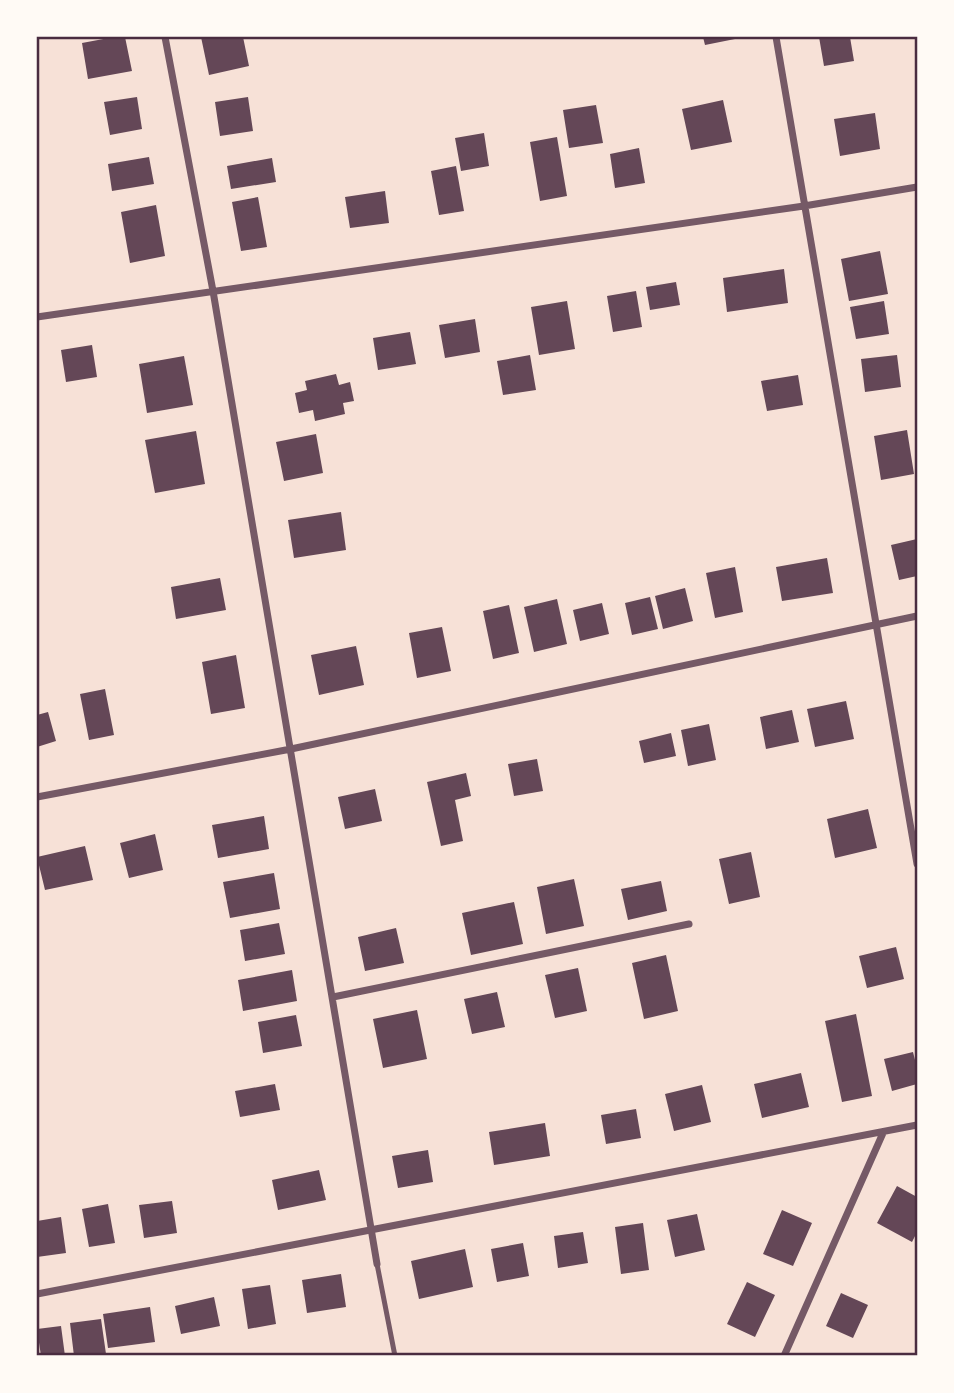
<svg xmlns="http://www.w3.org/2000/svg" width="954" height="1393" viewBox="0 0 954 1393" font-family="'PT Sans Narrow',sans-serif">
<rect width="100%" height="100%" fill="#f7e1d7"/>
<path fill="#644757" d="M 114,37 L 125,37 L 132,71 L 88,79 L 82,43 Z
M 201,37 L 243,37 L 249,66 L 209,75 Z
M 703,37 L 740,37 L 740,38 L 705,45 Z
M 819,37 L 850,37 L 854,61 L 824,66 Z
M 137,97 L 142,129 L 110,135 L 104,102 Z
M 248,97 L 253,131 L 220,136 L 215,102 Z
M 723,100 L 732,142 L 691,150 L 682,109 Z
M 596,105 L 603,143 L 569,148 L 563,110 Z
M 875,113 L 880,149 L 840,156 L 834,119 Z
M 484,133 L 489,166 L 461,171 L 455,138 Z
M 557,137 L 567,196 L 540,201 L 530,142 Z
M 639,148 L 645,183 L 615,188 L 610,154 Z
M 149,157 L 154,184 L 112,191 L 108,164 Z
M 272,158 L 276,182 L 231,189 L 227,166 Z
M 456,166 L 464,211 L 439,215 L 431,171 Z
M 385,191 L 389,223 L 350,228 L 345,197 Z
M 258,197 L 267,247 L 241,251 L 232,202 Z
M 156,205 L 165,256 L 130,263 L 121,212 Z
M 880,251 L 888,294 L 849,301 L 841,259 Z
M 784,269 L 788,303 L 727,312 L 723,278 Z
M 676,282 L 680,305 L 650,310 L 646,287 Z
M 636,291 L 642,327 L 613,332 L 607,296 Z
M 567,301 L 575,349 L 539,355 L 531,307 Z
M 884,301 L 889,334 L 856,339 L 850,307 Z
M 475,319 L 480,352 L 445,358 L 439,325 Z
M 410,332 L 416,364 L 378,370 L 373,338 Z
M 92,345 L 97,377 L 66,382 L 61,350 Z
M 530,355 L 536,390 L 503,395 L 497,361 Z
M 897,355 L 901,387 L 865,392 L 861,359 Z
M 184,356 L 193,405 L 147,413 L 139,364 Z
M 336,374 L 339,385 L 350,382 L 354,401 L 343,403 L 345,414 L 315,421 L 313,410 L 299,413 L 295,393 L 307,390 L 305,381 Z
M 798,375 L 803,405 L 767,411 L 761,381 Z
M 907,430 L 914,474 L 881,480 L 874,436 Z
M 196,431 L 205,484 L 155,493 L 145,440 Z
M 316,434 L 323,473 L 284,481 L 276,442 Z
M 341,512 L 346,550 L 294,558 L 288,520 Z
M 917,539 L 917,576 L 899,580 L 891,545 Z
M 827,558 L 833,593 L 782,601 L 776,567 Z
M 735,567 L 743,612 L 715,618 L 706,573 Z
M 220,578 L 226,610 L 176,619 L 171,587 Z
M 685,588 L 693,621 L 663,629 L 655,596 Z
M 650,597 L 658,629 L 632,635 L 625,603 Z
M 557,599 L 567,644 L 534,652 L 524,607 Z
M 602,603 L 609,634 L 580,641 L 573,610 Z
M 509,605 L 519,653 L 493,659 L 483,611 Z
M 442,627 L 451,671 L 417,678 L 409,633 Z
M 356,646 L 364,685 L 319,695 L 311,655 Z
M 236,655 L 245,708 L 211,714 L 202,662 Z
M 105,689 L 114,735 L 89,740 L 80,694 Z
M 846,701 L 854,739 L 815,747 L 807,709 Z
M 792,710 L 799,742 L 766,749 L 760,717 Z
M 48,712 L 56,741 L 37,747 L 37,715 Z
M 709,724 L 716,760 L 688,766 L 681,730 Z
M 671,733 L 676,756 L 644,763 L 639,741 Z
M 537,759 L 543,791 L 514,796 L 508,764 Z
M 466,773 L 471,796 L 455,800 L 463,841 L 441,846 L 427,782 Z
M 375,789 L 382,821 L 345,829 L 338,797 Z
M 868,809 L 877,848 L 835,858 L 827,819 Z
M 264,816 L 269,849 L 218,858 L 212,825 Z
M 155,834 L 163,870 L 129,878 L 120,843 Z
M 85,846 L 93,880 L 45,890 L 37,857 Z
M 751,852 L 760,897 L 729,904 L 719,859 Z
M 274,873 L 280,909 L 230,918 L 223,882 Z
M 574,879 L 584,926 L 546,934 L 537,887 Z
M 661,881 L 667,911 L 628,920 L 621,889 Z
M 514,902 L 523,944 L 471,955 L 462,913 Z
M 279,923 L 285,954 L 245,961 L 240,930 Z
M 396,928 L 404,963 L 365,971 L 358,937 Z
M 896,947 L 904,979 L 867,988 L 859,956 Z
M 666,955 L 678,1011 L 644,1019 L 632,963 Z
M 578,968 L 587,1011 L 555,1018 L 545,975 Z
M 292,970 L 297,1001 L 243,1011 L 238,980 Z
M 497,992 L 505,1027 L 472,1034 L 464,999 Z
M 417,1010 L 427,1059 L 383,1068 L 373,1019 Z
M 856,1014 L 872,1096 L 842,1102 L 825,1021 Z
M 296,1015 L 302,1046 L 263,1053 L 258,1022 Z
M 913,1052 L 917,1068 L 917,1084 L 892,1091 L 884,1059 Z
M 801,1073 L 809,1107 L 762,1118 L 754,1084 Z
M 275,1084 L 280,1110 L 240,1117 L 235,1091 Z
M 702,1085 L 711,1122 L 674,1131 L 665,1094 Z
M 636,1109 L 641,1138 L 606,1144 L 601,1115 Z
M 545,1123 L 550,1156 L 494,1165 L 489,1132 Z
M 428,1150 L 433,1182 L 398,1188 L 392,1156 Z
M 319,1170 L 326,1200 L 278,1210 L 272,1180 Z
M 897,1186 L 917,1197 L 917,1232 L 912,1242 L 877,1223 Z
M 172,1201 L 177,1233 L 144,1238 L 139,1205 Z
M 108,1204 L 115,1243 L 89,1247 L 82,1209 Z
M 782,1210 L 812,1223 L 793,1266 L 763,1254 Z
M 697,1214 L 705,1250 L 675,1257 L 667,1220 Z
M 61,1217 L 66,1253 L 37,1257 L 37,1221 Z
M 643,1223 L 649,1270 L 621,1274 L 615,1227 Z
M 583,1232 L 588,1263 L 558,1268 L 554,1236 Z
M 523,1243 L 529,1276 L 497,1282 L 491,1249 Z
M 465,1249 L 473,1287 L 419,1299 L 411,1261 Z
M 341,1274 L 346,1307 L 307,1313 L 302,1280 Z
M 747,1282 L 775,1295 L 755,1337 L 727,1324 Z
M 270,1285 L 276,1324 L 248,1329 L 242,1289 Z
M 841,1293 L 868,1305 L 853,1338 L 826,1326 Z
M 214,1297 L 220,1326 L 181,1334 L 175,1306 Z
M 150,1307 L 155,1342 L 108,1348 L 103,1314 Z
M 101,1319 L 106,1354 L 74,1356 L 70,1323 Z
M 61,1326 L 65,1356 L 41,1356 L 37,1329 Z"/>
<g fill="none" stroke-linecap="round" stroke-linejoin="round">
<path stroke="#755966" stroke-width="5" d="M 377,1264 L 395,1356"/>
<path stroke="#755966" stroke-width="7" d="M 165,37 L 213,291 L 377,1264
M 776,37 L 917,864
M 37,317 L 804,206 L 917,187
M 37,797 L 291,749 L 917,616
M 333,997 L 689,924
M 37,1294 L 917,1125
M 784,1356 L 883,1133"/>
</g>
<rect width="954" height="1393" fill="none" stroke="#fffaf5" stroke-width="77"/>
<rect x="38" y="38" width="878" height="1316" fill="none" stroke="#4a2c40" stroke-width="2.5"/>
</svg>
